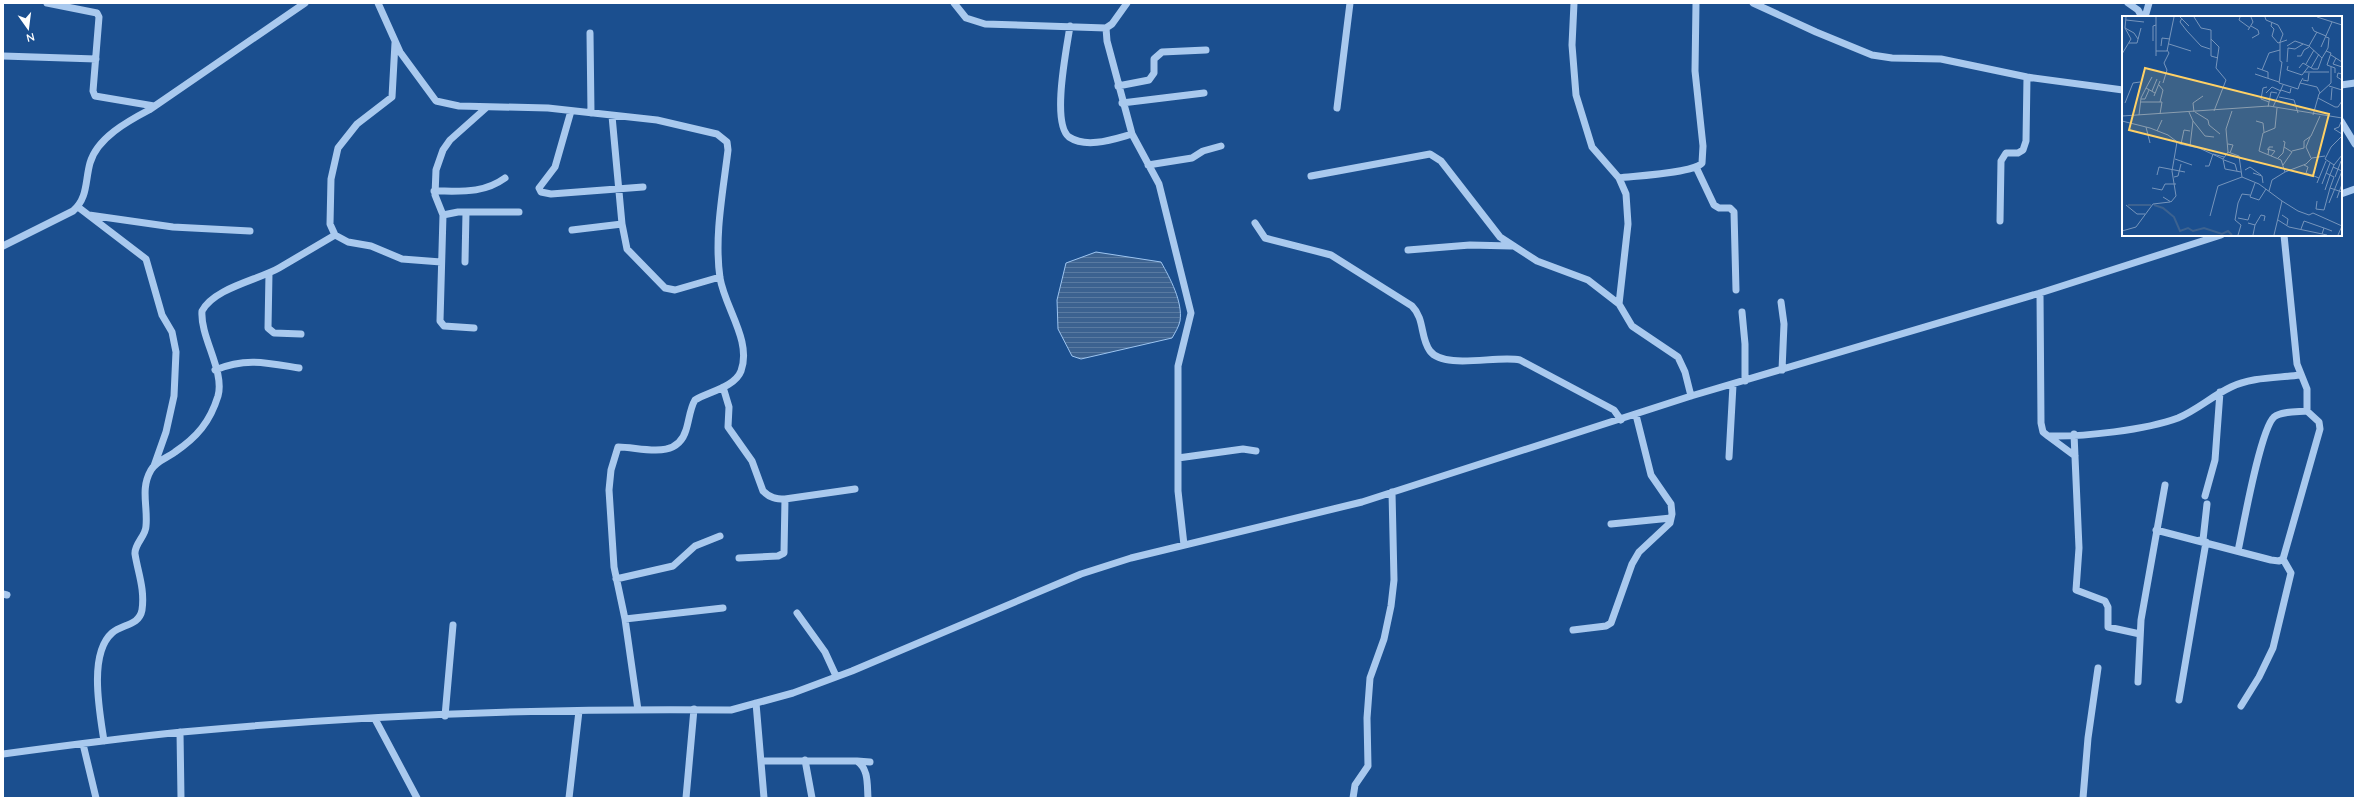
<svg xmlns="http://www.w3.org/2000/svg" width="2358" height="801" viewBox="0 0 2358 801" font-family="Quicksand,sans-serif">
<defs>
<pattern id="water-rules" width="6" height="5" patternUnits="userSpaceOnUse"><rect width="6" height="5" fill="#3c6290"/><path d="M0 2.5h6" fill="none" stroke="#597aa1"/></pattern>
</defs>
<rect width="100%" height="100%" fill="#1b4f8f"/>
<path fill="url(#water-rules)" stroke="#9cc4f0" d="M 1096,252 L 1161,262 C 1170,278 1183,302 1180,321 C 1179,326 1175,333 1172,338 L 1081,359 L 1072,356 L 1058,329 L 1057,300 L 1066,263 Z"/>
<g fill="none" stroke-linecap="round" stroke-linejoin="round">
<path stroke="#a9c9ee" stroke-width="7" d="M 47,3 L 97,13 L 99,17 L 93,91 L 95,96 L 154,106
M 378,3 L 400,52 L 436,101 L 459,106 L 548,108 L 657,120 L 717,134 L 727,142 L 728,150 C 723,192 714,236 720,278 C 725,308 752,341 741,371 C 735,387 708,392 695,400 C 690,408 689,421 686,430 C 677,461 641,447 618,447 L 611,470 L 609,490 L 614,567 L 625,619 L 638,710
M 954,3 L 966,18 L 985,24 L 1106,28 L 1112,24 L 1127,3
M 1574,3 L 1572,45 L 1576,95 L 1592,147 L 1619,178 L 1626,194 L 1628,224 L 1619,304 L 1632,326 L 1678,357 L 1685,372 L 1691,396
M 1753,3 L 1816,32 L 1872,55 L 1892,58 L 1941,59 L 2027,77 L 2123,90
M 2128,3 L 2138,10 L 2142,17
M 2145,17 L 2149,3
M 1070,26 C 1067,47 1051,123 1069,137 C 1087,149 1114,139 1132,134
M 1106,28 L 1107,41 L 1132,134 L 1159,184 L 1191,313 L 1178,366 L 1178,491 L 1184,545
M 590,33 L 591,113
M 395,43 L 392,97 L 357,124 L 338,148 L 331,179 L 330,224 L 335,235 L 348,242 L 371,246 L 402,259 L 441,262
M 3,56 L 96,59
M 2341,85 L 2355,83
M 1118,86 L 1149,80 L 1154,73 L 1154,59 L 1162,52 L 1206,50
M 1122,103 L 1204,93
M 1337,108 L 1350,3
M 571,111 L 555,167 L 539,188 L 541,192 L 551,194 L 643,187
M 2341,121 L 2355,144
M 1148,165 L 1192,158 L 1203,151 L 1221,146
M 1696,167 L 1714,205 L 1719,208 L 1730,208 L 1734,212 L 1736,290
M 1311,176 L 1430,154 L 1441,161 L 1500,237 L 1537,261 L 1588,280 L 1619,304
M 1619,178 C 1634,176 1694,173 1702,163 L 1703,146 L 1695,71 L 1696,3
M 434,191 C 460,191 483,194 505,178
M 2341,194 L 2355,189
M 78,207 L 146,259 L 162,315 L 172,332 L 176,352 L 174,396 L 166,432 L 154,466
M 89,215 L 173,227 L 250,231
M 443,215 L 458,212 L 519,212
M 2000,221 L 2001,161 L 2006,153 L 2018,153 L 2023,150 L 2026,141 L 2027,77
M 1255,223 L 1265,238 L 1331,255 L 1412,306 C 1425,319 1420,338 1430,351 C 1444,370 1498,355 1520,360 L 1614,410 L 1621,420
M 622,224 L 627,249 L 665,288 L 675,290 L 720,277
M 572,230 L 622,224 L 612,116
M 3,246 L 73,211 C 88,198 85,181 90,163 C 97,138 128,121 149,110 L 305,3
M 1408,250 L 1470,245 L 1511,246
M 465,262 L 466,212
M 269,273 L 268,328 L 274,333 L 301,334
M 2040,293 L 2041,423 L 2043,432 L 2048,436 C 2083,437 2146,430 2178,418 C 2197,410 2212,396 2231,387 C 2251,377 2278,378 2300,375
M 1781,302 L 1784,324 L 1782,370
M 1742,312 L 1745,344 L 1745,381
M 474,328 L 444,326 L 440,321 L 443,215 L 435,195 L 436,170 L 443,150 L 450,140 L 487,107
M 215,370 C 246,357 268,363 299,368
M 723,387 L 729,407 L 728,427 L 752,461 L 763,491 C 770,498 776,499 785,499 L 855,489
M 2074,434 L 2079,548 L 2076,590 L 2105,601 L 2108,607 L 2108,627 L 2140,634
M 2048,436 L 2075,456
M 1729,457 L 1733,385
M 1178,458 L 1243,449 L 1256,451
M 2205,496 L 2215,460 L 2220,392
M 1611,524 L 1671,518
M 2156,530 L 2271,560 L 2279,561 L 2283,559 L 2320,429 L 2319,422 L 2307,411 L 2307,389 L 2297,364 L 2284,235
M 2200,540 L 2203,540 L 2207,504
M 2238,551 C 2243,528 2260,430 2274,417 C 2282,411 2297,412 2307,411
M 739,558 L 778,556 L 784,553 L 785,499
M 616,579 L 673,566 L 695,546 L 720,536
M 3,594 L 7,595
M 797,613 L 825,652 L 836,676
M 625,619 L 723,608
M 1573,630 L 1606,626 L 1611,623 L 1632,564 L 1639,552 L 1670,523 L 1672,514 L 1671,504 L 1651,475 L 1636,415
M 2138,682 L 2141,620 L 2165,485
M 2179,700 L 2206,542
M 756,703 L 764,798
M 2241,706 L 2259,677 L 2273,648 L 2291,573 L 2283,559
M 445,716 L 453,625
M 375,719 L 417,798
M 180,732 L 181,798
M 104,741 C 100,714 88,654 112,633 C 122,624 139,626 142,610 C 145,589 138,573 135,554 C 134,544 146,536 146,526 C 148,506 140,489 151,470 C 156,461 167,458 175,452 C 197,437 210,422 218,396 C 225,371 200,337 202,311 C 214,288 258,280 279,268 C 298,257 316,246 335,235
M 83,744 L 96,798
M 3,754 C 62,746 122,738 182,732 C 364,715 548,708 731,710 L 793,693 L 852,671 L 1081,574 L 1131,558 L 1362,502 L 1691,396 L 2040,293 L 2221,235
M 805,760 L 812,798
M 762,761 L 857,761 C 869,769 867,785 868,798
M 857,761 L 870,762
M 569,798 L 579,711
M 686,798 L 694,709
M 1353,798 L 1355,785 L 1368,766 L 1367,718 L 1370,678 L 1384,639 L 1391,606 L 1394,580 L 1392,492
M 2083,798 L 2088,738 L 2098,668"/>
</g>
<g transform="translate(2122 16)">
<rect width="220" height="220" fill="#1b4f8f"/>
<path fill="none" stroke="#3c6290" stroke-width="2" d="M 6,189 L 29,189M 32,189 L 41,192 L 52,201 L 58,215 L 66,212 L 71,215 L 82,212 L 100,218 L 106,215 L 110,219"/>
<path fill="none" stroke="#7695bc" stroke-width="1" d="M 4,1 L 3,12 L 12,17 L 16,23M 58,1 L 67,10M 72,1 L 79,12 L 89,14 L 89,40 L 96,42M 118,1 L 117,4 L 128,12M 143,1 L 144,4 L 156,9 L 161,18 L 158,26 L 158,45 L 160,46 L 157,67 L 176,73 L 178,67M 195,1 L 220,9M 60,2 L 58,6 L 65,15 L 79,30 L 88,33M 4,4 L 22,6M 150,6 L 149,10 L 152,13 L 150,20 L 156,27 L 165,24M 129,10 L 136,14 L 137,18 L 130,22M 190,11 L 192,15 L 204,20M 126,14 L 131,6 L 129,1M 195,16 L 187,30 L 200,42 L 206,32 L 207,22 L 204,21M 89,23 L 97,31 L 94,52 L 104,64 L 92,95M 31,25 L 31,10 L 34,9M 7,27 L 15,27 L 19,12M 47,28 L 69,35M 39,30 L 40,22 L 48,23M 165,30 L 173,25 L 187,30M 199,31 L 210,6M 34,35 L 45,35 L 52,1M 204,35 L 209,37 L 205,49 L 213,52 L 213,57M 0,38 L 9,23 L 3,12M 209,39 L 220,46M 34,40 L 34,1M 175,40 L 179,40 L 182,34 L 187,31M 214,42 L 211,48 L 220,51M 165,46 L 166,32 L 173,33 L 181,28M 184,48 L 192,34M 166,50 L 165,54 L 180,59 L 187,50M 135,52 L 146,56 L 146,62M 177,52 L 181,47 L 191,53 L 196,53 L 200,42M 189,52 L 197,38M 140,54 L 147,37 L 158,34M 182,56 L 207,56M 133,58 L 157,66M 220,58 L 216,57 L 215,61 L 220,64M 181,62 L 178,67 L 195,71 L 198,77M 181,64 L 186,65 L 187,57M 41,67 L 45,54 L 42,47 L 47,37 L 45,34M 37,69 L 41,74 L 38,86M 207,70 L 220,74M 145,71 L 141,72 L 139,83 L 147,86M 24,72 L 30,61M 159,74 L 168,77 L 169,72M 30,75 L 35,63M 144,77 L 150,71 L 159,75M 32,80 L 38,65M 157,81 L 172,84 L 176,97M 196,82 L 213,91 L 216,91 L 220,85M 19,83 L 23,83 L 27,74M 209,84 L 210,72M 19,86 L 40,86 L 38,98M 3,87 L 11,67 L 18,66M 146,91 L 149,76 L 155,77M 151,91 L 161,69M 67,96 L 71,105 L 68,130M 72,96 L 71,87 L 81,80M 73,96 L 86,104 L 87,109 L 98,118M 17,99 L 19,82 L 24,72 L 33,77M 191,99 L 197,78 L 209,67 L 209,51M 0,100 L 147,90 L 220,102M 0,105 L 28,112 L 46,119 L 58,128 L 77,132 L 101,143 L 106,136 L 104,113 L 110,95M 71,105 L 83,120 L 92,121M 134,105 L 141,107 L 142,116M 219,106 L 217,111 L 212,113 L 220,118M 24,111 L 28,127M 35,115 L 40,104M 220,120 L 209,131 L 203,143 L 212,149 L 208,159 L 212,161 L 208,172 L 220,176M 188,121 L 184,131 L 189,142M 59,128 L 62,114 L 68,115M 106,128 L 111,129 L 108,137M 145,133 L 153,135 L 149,140M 170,135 L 182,132 L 182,125 L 189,120 L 198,100M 106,136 L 117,140 L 120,161 L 137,168 L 160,185 L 152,219M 146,139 L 147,131 L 151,131M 156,142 L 161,137 L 163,126 L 161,125M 53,143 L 70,149M 101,143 L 103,153 L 119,156M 102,144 L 113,148 L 115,155M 161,149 L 170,136 L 162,131M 182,149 L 186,151 L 184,157 L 197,162M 212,149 L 220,139M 83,150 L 87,150 L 91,138 L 102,141M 123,154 L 128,151 L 139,159M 163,156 L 184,148 L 190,142 L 203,140M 131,157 L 140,160 L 141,167M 35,159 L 37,151 L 63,156M 52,161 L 56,160 L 59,148M 213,161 L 219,145M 133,167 L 128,181 L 137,184 L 144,173M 195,167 L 204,145M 200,168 L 208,147M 30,172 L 40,174 L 43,168 L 54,168M 203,174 L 208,159 L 204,157M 147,175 L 150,164 L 163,156 L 159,144 L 137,135 L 141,117 L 153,112 L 155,92M 41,181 L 49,186 L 54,180 L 50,155 L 55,126M 215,182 L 220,168M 160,185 L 176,195 L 187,199 L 191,197 L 220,210 L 216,219M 195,185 L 194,193 L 202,194 L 208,172M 207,187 L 220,155 L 211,151M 4,189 L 15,198 L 23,198M 160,199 L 166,203 L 165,209M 88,200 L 96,170 L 120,161M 116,202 L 126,204 L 128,198M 156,204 L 167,211 L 205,219M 126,207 L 133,209 L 131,219M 133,209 L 139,199 L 143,200 L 142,205M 179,213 L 182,205 L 202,212M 0,215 L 14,211 L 31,188 L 48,186M 200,218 L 202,212 L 210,215M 116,219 L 119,209 L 113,204 L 116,187 L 120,178 L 128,179"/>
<path fill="#ffd166" fill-opacity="0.15" stroke="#ffd166" stroke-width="2" d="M 23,52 L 207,98 L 191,160 L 7,114 Z"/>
<rect width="220" height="220" fill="none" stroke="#fff" stroke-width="2"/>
</g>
<rect width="2358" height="801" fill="none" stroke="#ffffff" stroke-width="8"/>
<g transform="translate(28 28) rotate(166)" stroke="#1b4f8f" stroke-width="3" paint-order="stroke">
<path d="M0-3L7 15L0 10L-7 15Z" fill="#ffffff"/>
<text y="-6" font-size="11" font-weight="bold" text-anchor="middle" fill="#ffffff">N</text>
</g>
</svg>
